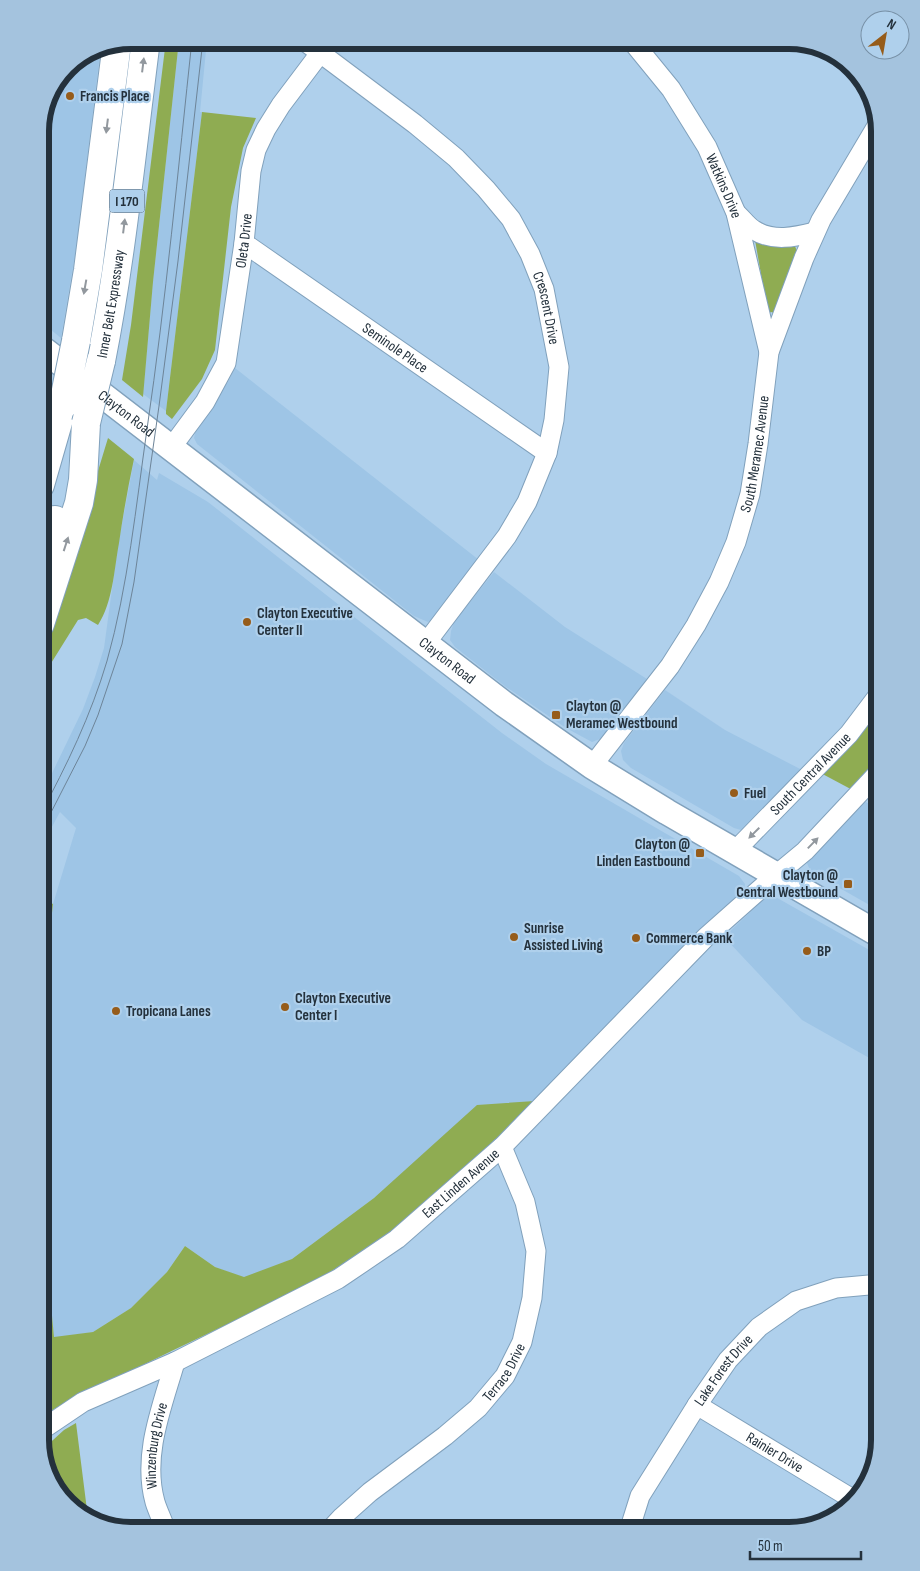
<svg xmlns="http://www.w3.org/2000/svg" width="920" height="1571" viewBox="0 0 920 1571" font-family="'Sofia Sans Condensed',sans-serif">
<rect width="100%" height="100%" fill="#afd0ec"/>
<path fill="#9ec5e6" d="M 179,40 L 207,40 L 200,112 L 202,112 L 166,411 L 143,394 L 153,282 Z
M 101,46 L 76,249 L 61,338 L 40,321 L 40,125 L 67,66 L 96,47 Z
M 235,368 L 479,560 L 434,619 L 428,622 L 414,616 L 197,444 L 194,438 L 197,425 L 228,382 Z
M 134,460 L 157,480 L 159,473 L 208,502 L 502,733 L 546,764 L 739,876 L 745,884 L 744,891 L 535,1101 L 374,1198 L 292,1259 L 244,1278 L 215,1267 L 185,1246 L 167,1272 L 131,1308 L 93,1332 L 54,1338 L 40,1188 L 40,1019 L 53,904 L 76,828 L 60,812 L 40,849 L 40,798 L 83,709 L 95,677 L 104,648 L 118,545 Z
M 494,572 L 565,627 L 647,679 L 608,732 L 600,739 L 592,742 L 566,728 L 506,687 L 455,647 L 450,640 L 451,631 L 454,622 Z
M 665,690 L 725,730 L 804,771 L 747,829 L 741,830 L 734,828 L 631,768 L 623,760 L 621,751 L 624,743 Z
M 864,801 L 880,810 L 880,911 L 815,874 L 809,868 L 807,863 L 810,856 Z
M 772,895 L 880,956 L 880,1064 L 802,1020 L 724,937 L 766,897 Z"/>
<path fill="#8fac52" d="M 166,40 L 179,40 L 153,282 L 143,397 L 122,380 L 131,325 Z
M 202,112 L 256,118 L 243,148 L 231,207 L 215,350 L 202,379 L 172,419 L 166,414 L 166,411 Z
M 755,240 L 794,244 L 797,251 L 774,313 L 771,312 L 768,314 Z
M 108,438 L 134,459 C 128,487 123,515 119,543 C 114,570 113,602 98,625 L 86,618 L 78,620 L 40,681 L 40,654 L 51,626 Z
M 880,693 L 880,771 L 860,794 L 815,770 Z
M 45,900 L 53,904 L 40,1019 L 40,903 Z
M 535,1101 C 472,1161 411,1226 335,1269 C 273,1304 208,1333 145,1364 C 110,1381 73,1396 40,1418 L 40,1188 L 54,1337 L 93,1332 L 131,1308 L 167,1272 L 185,1246 L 215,1267 L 244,1277 L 292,1259 L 374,1198 L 477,1105 Z
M 76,1423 L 88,1518 L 80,1516 L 49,1480 L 42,1450 L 64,1430 Z"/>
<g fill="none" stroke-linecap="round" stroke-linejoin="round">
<g stroke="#81a1bc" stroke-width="21">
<g id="minor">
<path id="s1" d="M 303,40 L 415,124 L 456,158 L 486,189 L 511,219 L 530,254 L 544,289 L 559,367 L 554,420 L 547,453 L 527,502 L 507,536 L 426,643"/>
<path id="s2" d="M 631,40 L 671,89 L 707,147 L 736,213 L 769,352"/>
<path d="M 736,213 C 742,218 747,226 754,230 C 773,242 795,237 815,232"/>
<path id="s3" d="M 244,243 L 547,453"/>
<path id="s4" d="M 171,448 L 205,402 L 226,363 L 244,243 L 251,171 L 256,150 L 266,129 L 281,105 L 330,40"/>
<path id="s5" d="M 592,766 L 670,666 L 696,625 L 719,582 L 736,542 L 750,494 L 758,444 L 769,352 L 804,258 L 821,220 L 878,124"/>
<path id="s6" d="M 735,851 L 849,734 L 880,693"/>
<path id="s7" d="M 697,1405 L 854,1500"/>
<path id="s8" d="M 40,1431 L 83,1402 L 175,1362 L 338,1279 L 397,1239 L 502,1147 L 706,937 L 776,875 L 805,851 L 880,771"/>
<path id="s9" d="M 166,1531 C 163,1521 158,1512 155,1502 C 142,1455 162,1407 175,1362"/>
<path id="s10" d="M 329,1531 L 342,1517 L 370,1492 L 445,1436 L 478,1408 L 505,1376 L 522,1342 L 532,1298 L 536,1251 L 525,1202 L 502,1147"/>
<path id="s11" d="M 629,1531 L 640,1496 L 697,1405 L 728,1360 L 759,1327 L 796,1301 L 836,1288 L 880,1284"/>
</g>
</g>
<g stroke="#81a1bc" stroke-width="28">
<g id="major">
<path id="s12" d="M 40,347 L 504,704 L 592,766 L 667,812 L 880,935"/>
</g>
</g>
<g stroke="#81a1bc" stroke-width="30">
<g id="highway">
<path d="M 76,341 L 88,270 L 117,43"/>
<path id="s13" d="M 101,361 C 122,255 132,147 146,40"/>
<path d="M 40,485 L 63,405"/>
<path d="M 40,561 L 55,520"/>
<path d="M 40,624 L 79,503 L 83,480 L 86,423"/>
</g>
</g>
<use href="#minor" stroke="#fff" stroke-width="19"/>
<use href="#major" stroke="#fff" stroke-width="25"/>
<use href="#highway" stroke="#fff" stroke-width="28"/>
<path stroke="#6d8498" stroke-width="1" d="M 40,815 C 67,765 91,715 107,661 C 128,586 136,506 147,429 C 166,300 178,170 192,40
M 40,834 L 85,746 L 98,715 L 122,644 L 134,582 L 159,406 L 178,261 L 203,40"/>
<g stroke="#81a1bc" stroke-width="30" stroke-linecap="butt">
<path id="highway-bridge" d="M 63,405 L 76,341
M 86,423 L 101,361"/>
</g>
<use href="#highway-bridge" stroke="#fff" stroke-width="28"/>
</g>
<defs><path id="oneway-solid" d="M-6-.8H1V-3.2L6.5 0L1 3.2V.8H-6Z" transform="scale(1.25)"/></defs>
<g fill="#92989e">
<use href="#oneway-solid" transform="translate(143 65) rotate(-83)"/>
<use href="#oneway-solid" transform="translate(107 126) rotate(97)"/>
<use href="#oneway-solid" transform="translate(124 226) rotate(-83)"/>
<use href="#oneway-solid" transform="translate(85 287) rotate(100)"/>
<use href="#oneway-solid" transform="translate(66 544) rotate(-72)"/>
<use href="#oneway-solid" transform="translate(754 833) rotate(135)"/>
<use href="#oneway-solid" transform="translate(813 843) rotate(-46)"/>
</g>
<g fill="#965c1a" stroke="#afd0ec" stroke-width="2">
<circle cx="70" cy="96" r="5"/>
<circle cx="247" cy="622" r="5"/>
<rect x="551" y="710" width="10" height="10" rx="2.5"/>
<circle cx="734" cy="793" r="5"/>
<rect x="695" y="848" width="10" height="10" rx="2.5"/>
<rect x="843" y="879" width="10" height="10" rx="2.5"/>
<circle cx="514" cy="937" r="5"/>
<circle cx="636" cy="938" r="5"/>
<circle cx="807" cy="951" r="5"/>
<circle cx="285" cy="1007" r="5"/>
<circle cx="116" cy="1011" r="5"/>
</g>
<g text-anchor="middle" stroke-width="4.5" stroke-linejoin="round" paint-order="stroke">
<rect fill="#afd0ec" stroke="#4e6171" stroke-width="1" x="109.5" y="189.5" width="35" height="23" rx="4"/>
<g font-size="14" font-weight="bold" fill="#24313c">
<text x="127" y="206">I 170</text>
</g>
<g font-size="15" font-weight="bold" fill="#24313c" stroke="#afd0ec" text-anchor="start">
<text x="80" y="101">Francis Place</text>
<text x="257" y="618">Clayton Executive<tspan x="257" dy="17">Center II</tspan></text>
<text x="566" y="711">Clayton @<tspan x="566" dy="17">Meramec Westbound</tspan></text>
<text x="744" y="798">Fuel</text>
<text x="690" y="849" text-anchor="end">Clayton @<tspan x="690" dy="17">Linden Eastbound</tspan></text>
<text x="838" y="880" text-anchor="end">Clayton @<tspan x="838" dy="17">Central Westbound</tspan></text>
<text x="524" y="933">Sunrise<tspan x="524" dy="17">Assisted Living</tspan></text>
<text x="646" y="943">Commerce Bank</text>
<text x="817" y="956">BP</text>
<text x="295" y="1003">Clayton Executive<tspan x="295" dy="17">Center I</tspan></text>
<text x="126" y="1016">Tropicana Lanes</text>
</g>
<g font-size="15" fill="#24313c" stroke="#afd0ec">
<text dy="5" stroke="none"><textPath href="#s2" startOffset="174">Watkins Drive</textPath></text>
<text dy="5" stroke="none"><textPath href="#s4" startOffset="225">Oleta Drive</textPath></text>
<text dy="5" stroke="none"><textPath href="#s13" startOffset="58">Inner Belt Expressway</textPath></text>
<text dy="5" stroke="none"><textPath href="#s1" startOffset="372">Crescent Drive</textPath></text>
<text dy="5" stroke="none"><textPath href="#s3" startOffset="184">Seminole Place</textPath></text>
<text dy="5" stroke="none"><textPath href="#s12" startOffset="109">Clayton Road</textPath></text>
<text dy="5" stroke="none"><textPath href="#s5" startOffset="358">South Meramec Avenue</textPath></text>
<text dy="5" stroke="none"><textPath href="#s12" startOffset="514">Clayton Road</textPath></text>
<text dy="5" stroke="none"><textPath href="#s6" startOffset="108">South Central Avenue</textPath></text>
<text dy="5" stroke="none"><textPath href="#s8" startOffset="491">East Linden Avenue</textPath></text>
<text dy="5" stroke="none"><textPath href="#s10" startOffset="238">Terrace Drive</textPath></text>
<text dy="5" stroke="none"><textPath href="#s11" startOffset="188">Lake Forest Drive</textPath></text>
<text dy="5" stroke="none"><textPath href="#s9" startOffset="88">Winzenburg Drive</textPath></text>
<text dy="5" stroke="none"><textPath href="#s7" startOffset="91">Rainier Drive</textPath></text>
</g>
</g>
<path d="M0 0H920V1571H0ZM131 49H789A82 82 0 0 1 871 131V1440A82 82 0 0 1 789 1522H131A82 82 0 0 1 49 1440V131A82 82 0 0 1 131 49Z" fill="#a4c3de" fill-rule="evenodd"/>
<path fill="none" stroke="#24313c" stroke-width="6" d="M131 49H789A82 82 0 0 1 871 131V1440A82 82 0 0 1 789 1522H131A82 82 0 0 1 49 1440V131A82 82 0 0 1 131 49Z"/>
<g transform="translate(885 35) rotate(31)"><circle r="24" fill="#afd0ec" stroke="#7790a6"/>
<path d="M0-4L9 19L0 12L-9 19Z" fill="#965c1a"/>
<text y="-8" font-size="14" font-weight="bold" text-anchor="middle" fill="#24313c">N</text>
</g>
<path d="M750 1551v8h111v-8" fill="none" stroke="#24313c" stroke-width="2.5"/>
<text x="758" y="1551" font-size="15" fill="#24313c" stroke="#afd0ec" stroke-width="4" paint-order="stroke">50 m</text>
</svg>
